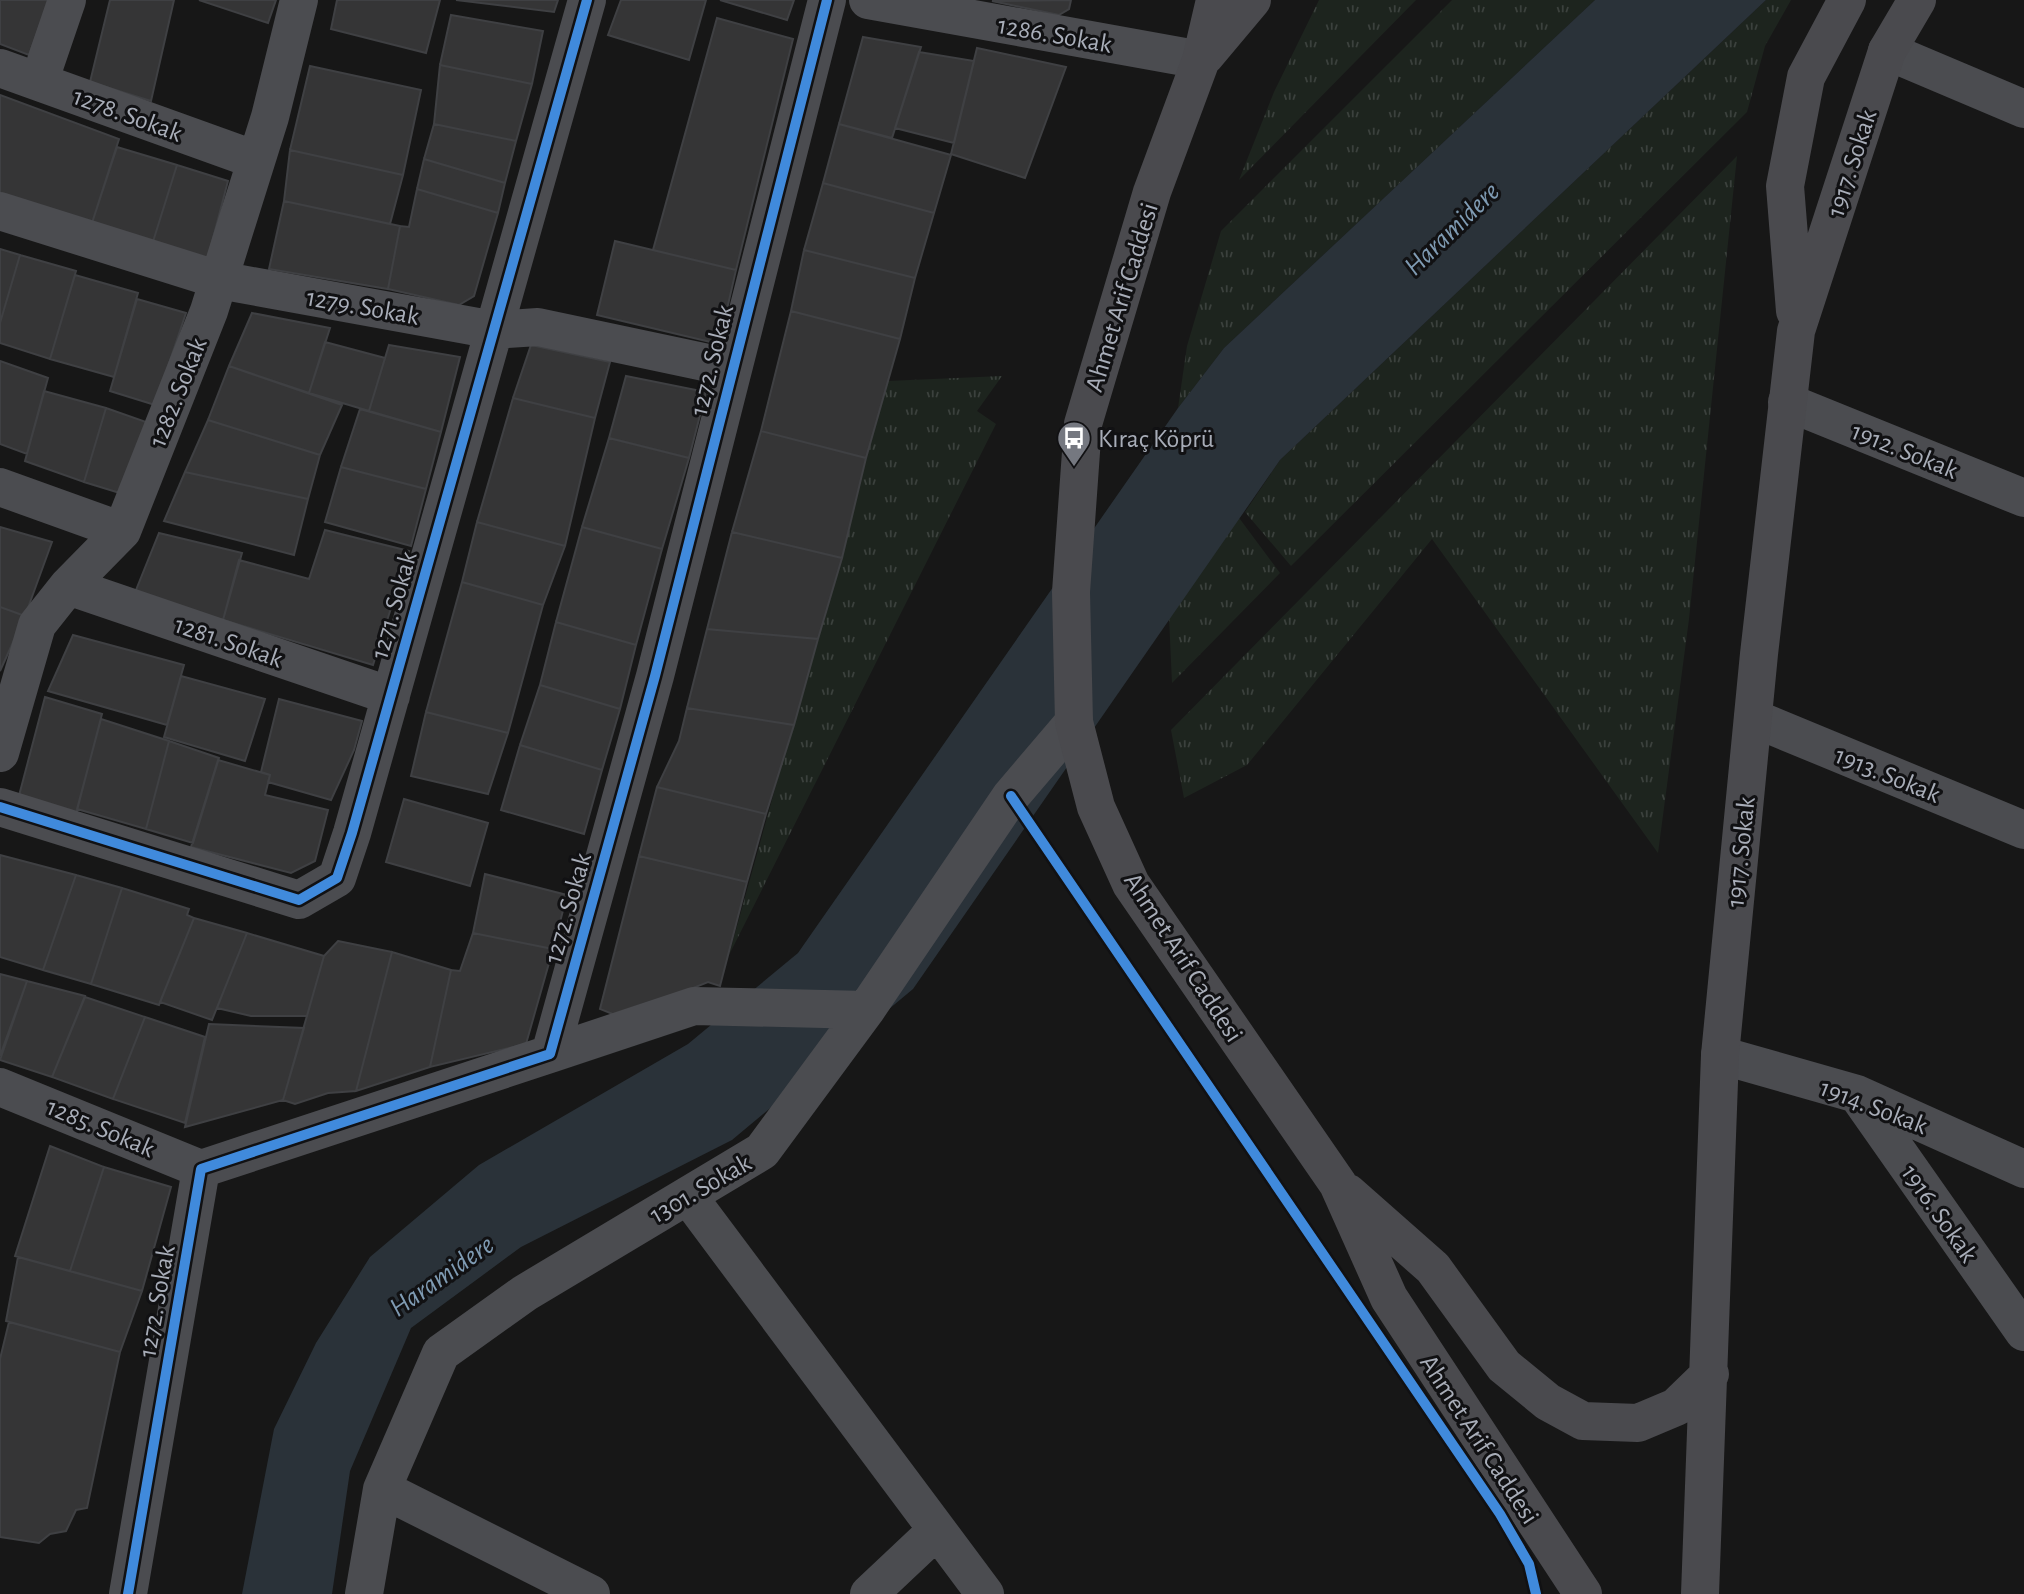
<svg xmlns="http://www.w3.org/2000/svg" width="2024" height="1594" viewBox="0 0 2024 1594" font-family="'Alegreya Sans',sans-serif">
<defs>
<pattern id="grass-tufts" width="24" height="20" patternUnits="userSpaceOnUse" patternTransform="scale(1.75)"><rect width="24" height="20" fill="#1d241e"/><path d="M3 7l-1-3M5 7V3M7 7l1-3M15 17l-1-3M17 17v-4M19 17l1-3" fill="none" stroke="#3b413d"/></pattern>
</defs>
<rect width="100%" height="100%" fill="#171717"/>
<path fill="url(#grass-tufts)" d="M 1319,0 L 1416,0 L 1239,180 L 1274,92 Z
M 1452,0 L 1595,0 L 1224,348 L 1178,408 L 1187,346 L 1221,231 Z
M 1766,0 L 1791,0 L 1765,46 L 1747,112 L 1291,566 L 1245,512 L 1280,460 Z
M 1737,156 L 1689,619 L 1658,853 L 1432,539 L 1247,765 L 1184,798 L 1171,730 Z
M 1002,376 L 977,411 L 996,424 L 729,955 L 888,381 Z
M 1173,429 L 1280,573 L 1172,683 L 1168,594 Z"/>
<path fill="#2a3239" d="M 1595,0 L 1766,0 L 1280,460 L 913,989 L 732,1140 L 521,1247 L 411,1328 L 350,1471 L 332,1594 L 242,1594 L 274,1429 L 316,1343 L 370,1257 L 479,1165 L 688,1044 L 798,953 L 1178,408 L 1224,348 Z"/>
<path fill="#353536" stroke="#3f4043" stroke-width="2" d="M 0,0 L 49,0 L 29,55 L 0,44 Z
M 110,0 L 174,0 L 151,101 L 90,82 Z
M 199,0 L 276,0 L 268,23 Z
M 337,0 L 440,0 L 426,53 L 331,29 Z
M 456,0 L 558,0 L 554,12 Z
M 621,0 L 706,0 L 689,60 L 608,35 Z
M 720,0 L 794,0 L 787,20 Z
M 1071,0 L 1069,9 L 1059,15 L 992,1 Z
M 451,15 L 543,31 L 532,84 L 440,65 Z
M 717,18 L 793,39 L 736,270 L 653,250 Z
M 863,37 L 921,47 L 892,138 L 839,124 Z
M 977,48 L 1066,67 L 1025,178 L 951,154 Z
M 919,52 L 974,61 L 954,143 L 895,128 Z
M 440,65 L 532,84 L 516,141 L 434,124 Z
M 310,66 L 421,90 L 403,175 L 290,150 Z
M 0,95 L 119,139 L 91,226 L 0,194 Z
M 434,124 L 516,141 L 505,183 L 424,159 Z
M 839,124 L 951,155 L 934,213 L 823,183 Z
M 117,147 L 177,165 L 151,248 L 91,226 Z
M 290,150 L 403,175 L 390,224 L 284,201 Z
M 424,159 L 505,183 L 498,213 L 417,189 Z
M 177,165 L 228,181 L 206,265 L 151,248 Z
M 823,183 L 934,213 L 915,278 L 804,250 Z
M 417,189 L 498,213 L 474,296 L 459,305 L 388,289 L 400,226 L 409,227 Z
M 284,201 L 400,226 L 388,289 L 269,269 Z
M 615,241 L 736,270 L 719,344 L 597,315 Z
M 0,249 L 20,255 L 0,323 Z
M 804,250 L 915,278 L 900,339 L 791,311 Z
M 20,255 L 76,271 L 50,359 L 0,343 L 0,323 Z
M 75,275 L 138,293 L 114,377 L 50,359 Z
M 137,299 L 186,313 L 155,405 L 110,391 Z
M 791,311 L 900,339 L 866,458 L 761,431 Z
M 252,313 L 330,328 L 309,393 L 229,366 Z
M 325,342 L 385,358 L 369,411 L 309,393 Z
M 389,345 L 460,357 L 441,432 L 369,411 Z
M 531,345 L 610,362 L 595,418 L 513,398 Z
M 0,361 L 48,378 L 27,454 L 0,444 Z
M 229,366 L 342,405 L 320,455 L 208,420 Z
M 626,376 L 706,392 L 689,458 L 609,438 Z
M 44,391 L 106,408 L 84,482 L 25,461 Z
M 513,398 L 595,418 L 565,546 L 477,522 Z
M 106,408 L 149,423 L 123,494 L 84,482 Z
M 360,409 L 441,432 L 426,489 L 341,467 Z
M 208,420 L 320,455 L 308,499 L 185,472 Z
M 761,431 L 866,458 L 842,558 L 732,532 Z
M 609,438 L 689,458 L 662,549 L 582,527 Z
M 341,467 L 426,489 L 411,546 L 325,522 Z
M 185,472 L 308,499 L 294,555 L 164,521 Z
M 477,522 L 565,546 L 543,605 L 462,582 Z
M 0,527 L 52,542 L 25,616 L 0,607 Z
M 582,527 L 662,549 L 636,645 L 556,622 Z
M 325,530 L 409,551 L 373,665 L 223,620 L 239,560 L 309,579 Z
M 732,532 L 842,558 L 818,639 L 707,629 Z
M 159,533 L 242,553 L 223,620 L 134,595 Z
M 462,582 L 543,605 L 508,733 L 426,712 Z
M 0,607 L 25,616 L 0,671 Z
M 556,622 L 636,645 L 620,709 L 540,685 Z
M 707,629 L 818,639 L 794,725 L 687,708 Z
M 73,635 L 184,665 L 167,725 L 48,691 Z
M 181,676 L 265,699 L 245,761 L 164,737 Z
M 540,685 L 620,709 L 602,770 L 520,745 Z
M 45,697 L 102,714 L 74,822 L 16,807 Z
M 279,699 L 362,721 L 354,750 L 331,800 L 268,782 L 270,775 L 261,772 Z
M 687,708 L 794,725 L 766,814 L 657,787 L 679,741 Z
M 426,712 L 508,733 L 488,794 L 411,776 Z
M 101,719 L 169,741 L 146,829 L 77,809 Z
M 169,741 L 219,758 L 193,843 L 146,829 Z
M 520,745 L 602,770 L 584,834 L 501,810 Z
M 218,760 L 270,775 L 265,795 L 328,810 L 315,861 L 291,873 L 191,847 Z
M 657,787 L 766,814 L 747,882 L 639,856 Z
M 404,799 L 488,823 L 470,886 L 386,862 Z
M 0,855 L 76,875 L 43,970 L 0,957 Z
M 639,856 L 747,882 L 720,986 L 708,982 L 620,1017 L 600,1009 Z
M 485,874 L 567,895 L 553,949 L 473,933 Z
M 76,875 L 122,888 L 91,984 L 43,970 Z
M 122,888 L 189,909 L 187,915 L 194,918 L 159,1005 L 91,984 Z
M 194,918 L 247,933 L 212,1020 L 160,1002 Z
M 247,933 L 324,956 L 307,1016 L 251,1016 L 217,1008 Z
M 473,933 L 553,949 L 526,1044 L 430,1067 L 451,970 L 460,971 Z
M 338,941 L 392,952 L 356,1091 L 328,1093 L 295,1104 L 283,1100 L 324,956 Z
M 392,952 L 451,970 L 430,1067 L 356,1091 Z
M 0,974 L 27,981 L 0,1056 Z
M 27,981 L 85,996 L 52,1077 L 0,1060 Z
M 85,997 L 145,1017 L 113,1099 L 52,1077 Z
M 145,1017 L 205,1037 L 185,1123 L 113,1099 Z
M 209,1024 L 304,1028 L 283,1100 L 185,1127 Z
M 50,1146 L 104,1167 L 70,1271 L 15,1256 Z
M 104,1167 L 171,1187 L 142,1291 L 70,1271 Z
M 18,1257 L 142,1291 L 120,1352 L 6,1321 Z
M 9,1322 L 120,1352 L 87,1508 L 76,1510 L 66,1531 L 50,1534 L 39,1543 L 0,1537 L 0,1359 Z"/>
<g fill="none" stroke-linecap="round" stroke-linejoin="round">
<path stroke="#4b4c50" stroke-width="38" d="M 868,0 L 1201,60
M 1887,51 L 2024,109
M 0,68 L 256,160
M 39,82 L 67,0
M 0,211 L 219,280 L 494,330 L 538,327 L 732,368
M 1787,402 L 2024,498
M 0,487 L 122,531
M 68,586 L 391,696
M 1753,718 L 2024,830
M 0,753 L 37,625 L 68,586 L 122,531 L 209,311 L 270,117 L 299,0
M 0,807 L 299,900 L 337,878 L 352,833 L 587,0
M 550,1054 L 694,1006 L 866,1010
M 1720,1055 L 1857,1094 L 2024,1169
M 0,1087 L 201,1169
M 1857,1094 L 2024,1332
M 688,1196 L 985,1594
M 382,1489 L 591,1594
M 128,1594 L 201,1169 L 550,1054 L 655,676 L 827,0
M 364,1594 L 382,1489 L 441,1353 L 525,1293 L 762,1151 L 866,1010 L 1011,796 L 1074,722
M 869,1594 L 936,1531"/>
<path stroke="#4a4a4e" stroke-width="38" d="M 1215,0 L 1201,60 L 1152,192 L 1083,424 L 1071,592 L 1074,722 L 1096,807 L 1131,884 L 1338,1184 L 1389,1298 L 1583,1594
M 1205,56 L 1252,0
M 1795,311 L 1785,186 L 1806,77 L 1847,0
M 1348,1193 L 1433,1268 L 1504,1366 L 1548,1402 L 1583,1421 L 1638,1423 L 1676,1407 L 1710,1374
M 1700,1594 L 1720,1055 L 1759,654 L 1796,331 L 1887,51 L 1917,0"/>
<g stroke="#111113" stroke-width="15">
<path id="cycleway" d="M 1011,796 L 1500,1514 L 1529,1564 L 1536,1594
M 0,807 L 299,900 L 337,878 L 352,833 L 587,0
M 128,1594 L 201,1169 L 550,1054 L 655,676 L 827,0"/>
</g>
<use href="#cycleway" stroke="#408adc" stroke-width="10"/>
</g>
<defs>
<g id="bus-pin" transform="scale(1.75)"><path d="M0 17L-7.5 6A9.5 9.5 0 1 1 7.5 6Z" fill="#757880" stroke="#111113"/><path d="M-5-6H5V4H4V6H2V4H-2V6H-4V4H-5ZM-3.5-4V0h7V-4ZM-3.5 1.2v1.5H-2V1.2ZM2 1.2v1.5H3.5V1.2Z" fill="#fff"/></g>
</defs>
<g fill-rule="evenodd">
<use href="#bus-pin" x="1074" y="438"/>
</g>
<g text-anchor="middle" stroke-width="6" stroke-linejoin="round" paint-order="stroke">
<g font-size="26" fill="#a8adb8" stroke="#111113">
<text transform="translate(1055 34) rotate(10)" y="9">1286. Sokak</text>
<text transform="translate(128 114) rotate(20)" y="9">1278. Sokak</text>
<text transform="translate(1851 163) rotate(-72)" y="9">1917. Sokak</text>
<text transform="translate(1121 297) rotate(-73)" y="9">Ahmet Arif Caddesi</text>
<text transform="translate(363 306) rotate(10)" y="9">1279. Sokak</text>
<text transform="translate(711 360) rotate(-76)" y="9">1272. Sokak</text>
<text transform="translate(177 392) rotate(-68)" y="9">1282. Sokak</text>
<text transform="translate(1905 450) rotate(22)" y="9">1912. Sokak</text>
<text transform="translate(393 605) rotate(-74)" y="9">1271. Sokak</text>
<text transform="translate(229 641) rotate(19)" y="9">1281. Sokak</text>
<text transform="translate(1888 774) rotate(22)" y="9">1913. Sokak</text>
<text transform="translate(1740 852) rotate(-84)" y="9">1917. Sokak</text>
<text transform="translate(567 908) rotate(-74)" y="9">1272. Sokak</text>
<text transform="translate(1184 957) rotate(57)" y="9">Ahmet Arif Caddesi</text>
<text transform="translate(1874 1106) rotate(21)" y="9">1914. Sokak</text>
<text transform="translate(101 1127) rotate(23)" y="9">1285. Sokak</text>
<text transform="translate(700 1188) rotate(-30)" y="9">1301. Sokak</text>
<text transform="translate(1940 1213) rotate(55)" y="9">1916. Sokak</text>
<text transform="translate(156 1301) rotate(-80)" y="9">1272. Sokak</text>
<text transform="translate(1480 1439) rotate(57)" y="9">Ahmet Arif Caddesi</text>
</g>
<g font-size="26" fill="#a8adb8" stroke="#111113" text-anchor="start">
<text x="1098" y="447">Kıraç Köprü</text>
</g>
<g font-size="28" font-style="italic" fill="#7f9bb3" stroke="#111113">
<text transform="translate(1451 228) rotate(-44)" y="10">Haramidere</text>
<text transform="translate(441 1275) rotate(-35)" y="10">Haramidere</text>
</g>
</g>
</svg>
